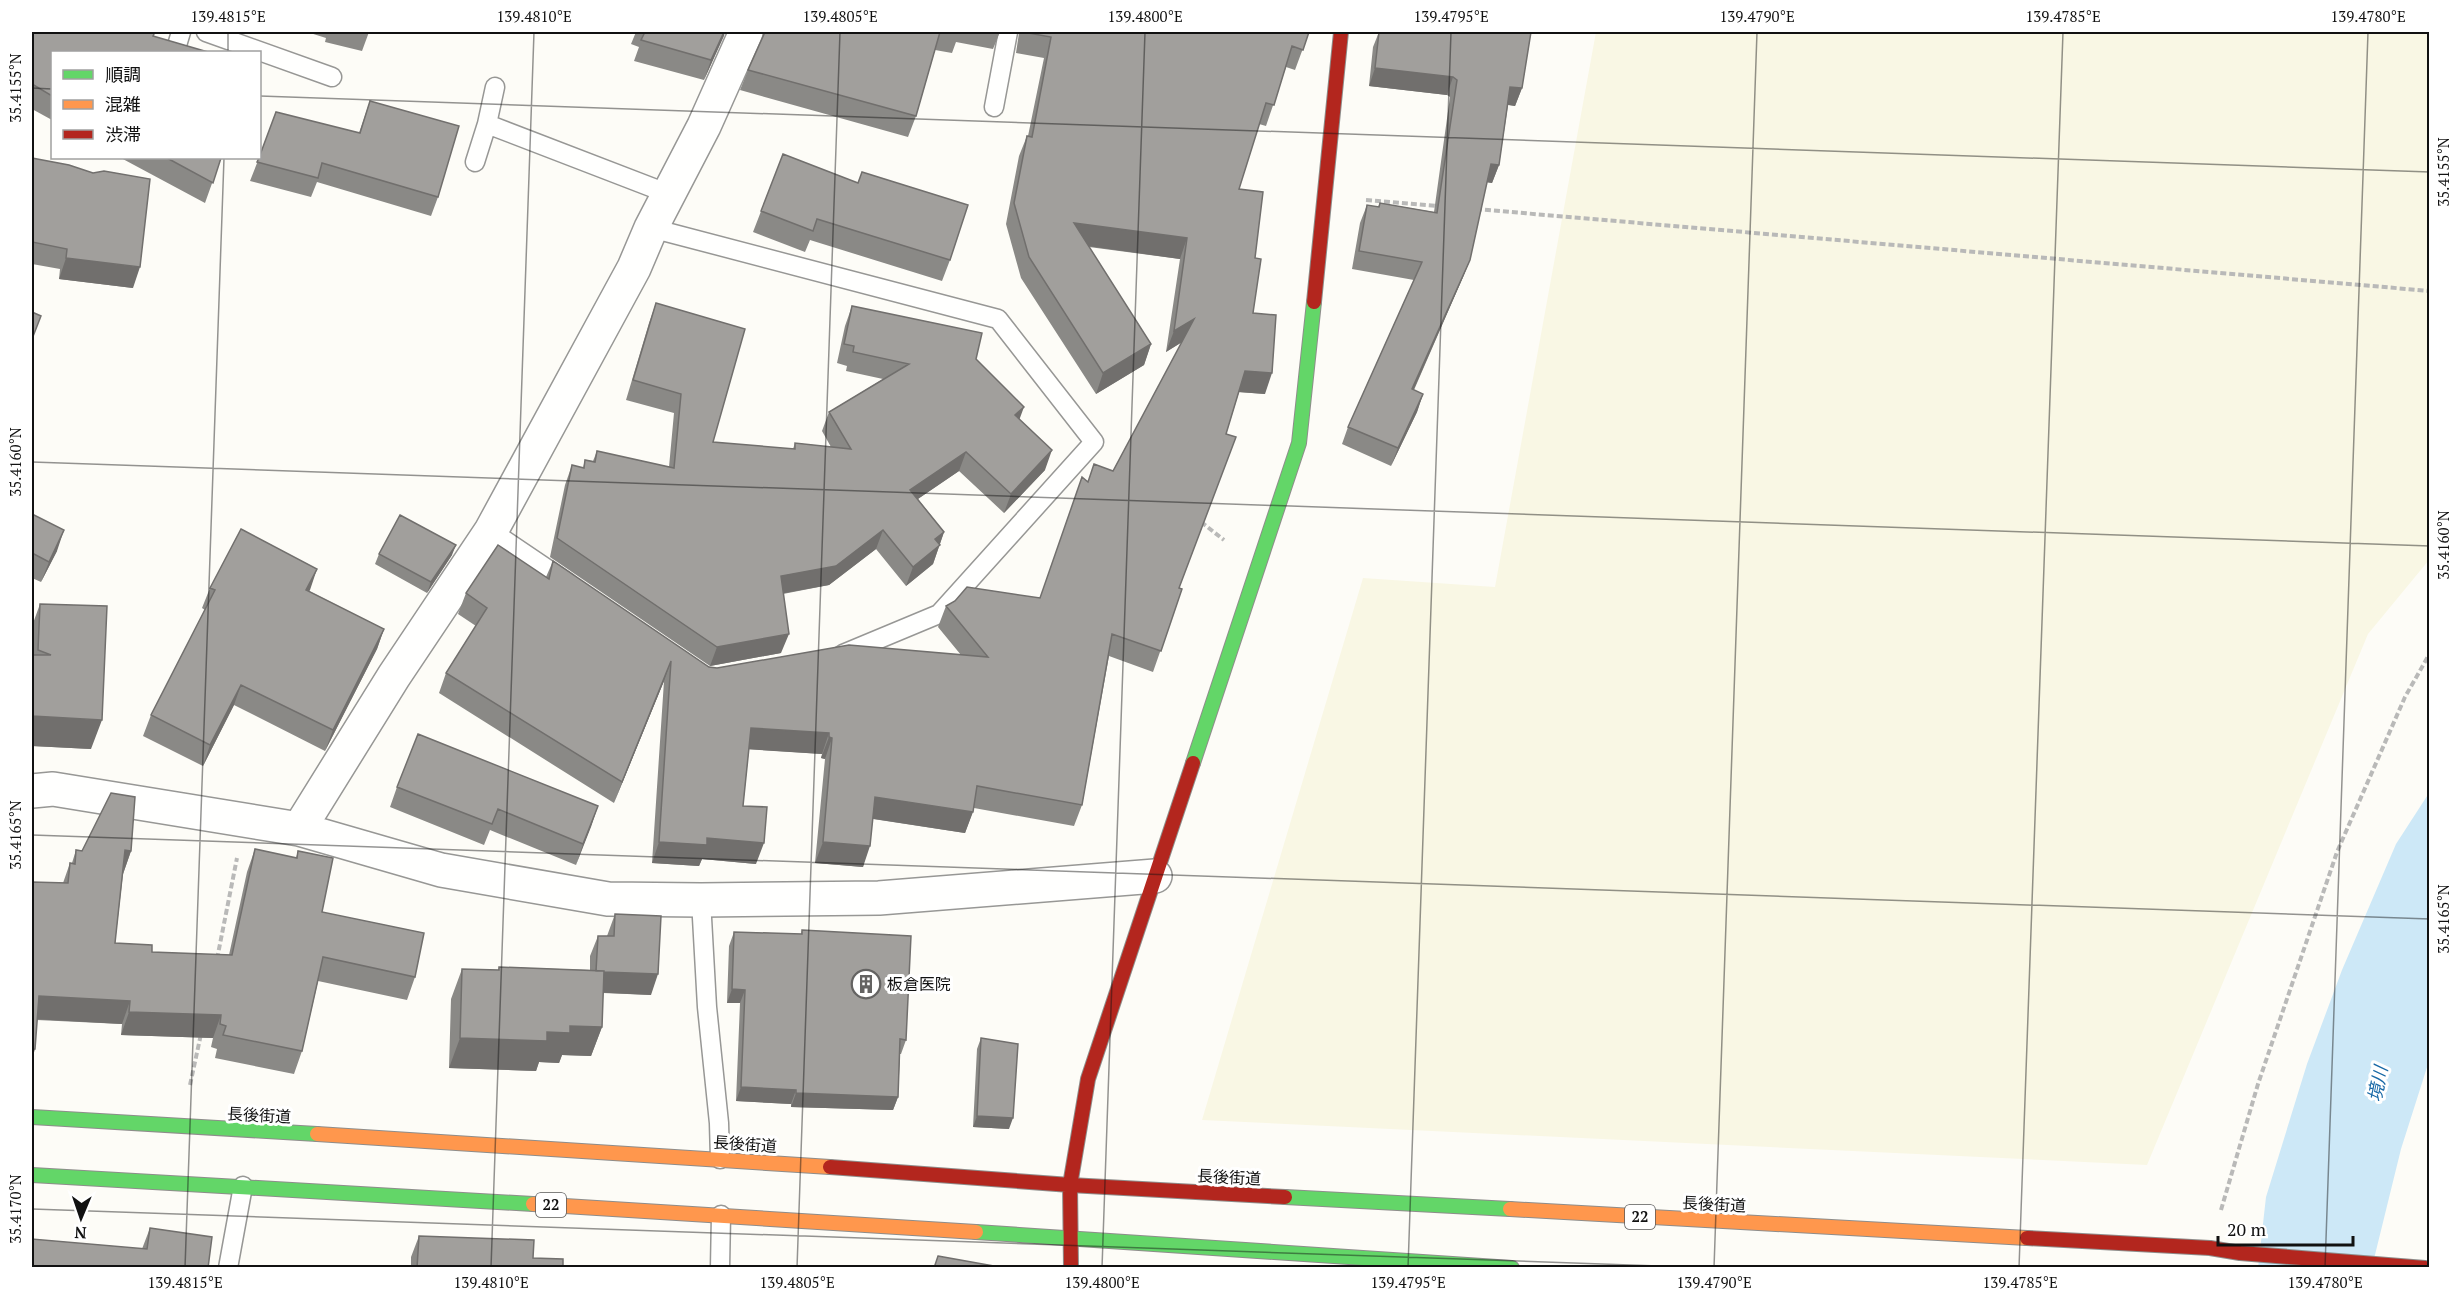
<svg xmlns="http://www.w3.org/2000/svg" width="2461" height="1299" viewBox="0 0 2461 1299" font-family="'PT Serif','Noto Sans JP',serif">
<rect width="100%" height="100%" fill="#fdfcf7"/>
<path fill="#f9f7e4" d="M 1596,32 L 2429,32 L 2429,560 L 2368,634 L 2147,1165 L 1202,1120 L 1363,578 L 1495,587 Z"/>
<path fill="#cde8f7" d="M 2429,793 L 2429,1061 L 2401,1149 L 2372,1267 L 2258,1268 L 2266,1197 L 2307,1064 L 2342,970 L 2396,844 Z"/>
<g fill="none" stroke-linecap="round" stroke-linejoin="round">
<g stroke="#979795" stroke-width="21">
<path id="lane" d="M 206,32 L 332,77
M 175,52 L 181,32
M 994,107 L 1008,32
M 487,124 L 669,194
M 475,162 L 487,124 L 495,87
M 651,228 L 998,319 L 1094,442 L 939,614 L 843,654
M 491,531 L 568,583
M 701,900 L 707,1007 L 719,1123 L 720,1159
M 228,1268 L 243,1186
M 720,1268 L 721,1215"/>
</g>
<g stroke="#979795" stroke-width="36">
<path id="street" d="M 32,791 L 53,789 L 299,829 L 441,870 L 608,899 L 701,900 L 879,898 L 1155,876
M 299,829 L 394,676 L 491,531 L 634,268 L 651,228 L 704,126 L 746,32"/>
</g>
<g stroke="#8e8d8b" stroke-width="16">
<path id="fast" d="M 1193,763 L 1299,443 L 1314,302
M 32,1117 L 317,1134
M 32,1175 L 533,1204
M 1285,1197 L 1510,1209
M 976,1232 L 1512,1268"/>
</g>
<g stroke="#8e8d8b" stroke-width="16">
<path id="slow" d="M 317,1134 L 830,1167
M 533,1204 L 976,1232
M 1510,1209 L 2027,1238"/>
</g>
<g stroke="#8e8d8b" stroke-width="16">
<path id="jam" d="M 1314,302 L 1341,32
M 830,1167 L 1070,1185 L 1285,1197
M 2027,1238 L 2210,1248 L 2240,1253 L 2425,1268
M 1071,1268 L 1070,1185 L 1088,1079 L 1193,763"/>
</g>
<path stroke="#b9b9b8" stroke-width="4" stroke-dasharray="6 3" stroke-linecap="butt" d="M 1366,200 L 1439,206
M 1476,209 L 2430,291
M 1201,522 L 1224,540
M 217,959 L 237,858
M 190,1085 L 201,1034
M 2221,1210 L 2258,1084 L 2337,852 L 2405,697 L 2430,653"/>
<use href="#lane" stroke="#fffffe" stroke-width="18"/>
<use href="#street" stroke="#fffffe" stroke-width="33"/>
<use href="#fast" stroke="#63d668" stroke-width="14"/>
<use href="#slow" stroke="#ff974d" stroke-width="14"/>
<use href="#jam" stroke="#b3261e" stroke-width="14"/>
</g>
<path fill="#8a8986" d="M 32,32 L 52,52 L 52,120 L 32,109 Z
M 307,32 L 369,32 L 362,51 L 325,42 L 326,38 Z
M 636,32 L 725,32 L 704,80 L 634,61 L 639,47 L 631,44 Z
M 765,32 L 1000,32 L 993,49 L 956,42 L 952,53 L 935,50 L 916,116 L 908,137 L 740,90 L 748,70 Z
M 1018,32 L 1309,32 L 1295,70 L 1286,67 L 1266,126 L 1259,124 L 1239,189 L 1255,258 L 1253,313 L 1265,394 L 1239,392 L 1179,588 L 1182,589 L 1153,672 L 1109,656 L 1082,805 L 1074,826 L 974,808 L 965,833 L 873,819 L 863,867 L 815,863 L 825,759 L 821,758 L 822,754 L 749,749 L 743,806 L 756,864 L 702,859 L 699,866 L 652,863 L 664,681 L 614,803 L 439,693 L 446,673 L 476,626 L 458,614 L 466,593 L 546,577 L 553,561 L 709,667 L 717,668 L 961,655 L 938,627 L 946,606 L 1040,598 L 1088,482 L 1113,471 L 1182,342 L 1166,352 L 1180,259 L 1089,247 L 1151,344 L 1144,365 L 1096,394 L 1021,278 L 1006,224 L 1019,156 L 1027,136 L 1028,136 L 1044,58 L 1016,53 L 1019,33 Z
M 1379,32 L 1531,32 L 1522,88 L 1515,106 L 1508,105 L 1499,165 L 1492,183 L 1487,182 L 1470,260 L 1463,277 L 1414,390 L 1423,394 L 1417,412 L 1391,466 L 1342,444 L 1348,427 L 1414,280 L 1352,269 L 1360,223 L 1367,205 L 1378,207 L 1380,203 L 1434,212 L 1450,97 L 1447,95 L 1369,86 L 1373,47 Z
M 370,101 L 438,197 L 431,216 L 317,182 L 311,197 L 250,181 L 259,158 L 359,133 Z
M 783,154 L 950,260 L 942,281 L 810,240 L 805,252 L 753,232 Z
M 32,158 L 133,288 L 59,279 L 60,269 L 32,264 Z
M 121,158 L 221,158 L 205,203 Z
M 656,303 L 713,442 L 793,449 L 795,443 L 831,447 L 822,431 L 829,412 L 883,379 L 846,371 L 847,366 L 837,363 L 845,326 L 852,306 L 976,359 L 1019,419 L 1045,470 L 1004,513 L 959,471 L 918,499 L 944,532 L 933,564 L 906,586 L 876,549 L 829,585 L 783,594 L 781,653 L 710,666 L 550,557 L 565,485 L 572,465 L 583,468 L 585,460 L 593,461 L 597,451 L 669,467 L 674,413 L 626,400 L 649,323 Z
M 32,514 L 57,551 L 41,582 L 32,578 Z
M 379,554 L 452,555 L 427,593 L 375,564 Z
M 210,588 L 309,591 L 384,629 L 377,649 L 325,751 L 234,705 L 203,766 L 143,736 L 151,715 L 205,610 L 202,608 Z
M 40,604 L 91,749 L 32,746 L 32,626 Z
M 397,787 L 598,806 L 576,865 L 490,830 L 484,845 L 390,807 Z
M 255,849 L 296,858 L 298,851 L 322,912 L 415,977 L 407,1000 L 318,981 L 302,1051 L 294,1074 L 215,1058 L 217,1049 L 211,1047 L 213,1038 L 121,1035 L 122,1024 L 37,1020 L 32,882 L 63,883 L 70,863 L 72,863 L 76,850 L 131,851 L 123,874 L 115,943 L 152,952 L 229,955 L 247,872 Z
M 615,914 L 651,995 L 603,993 L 602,1027 L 591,1056 L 562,1055 L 559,1063 L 539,1062 L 536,1071 L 449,1068 L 451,999 L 462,969 L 498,970 L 499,967 L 590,970 L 590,956 L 598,936 L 607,936 Z
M 802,930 L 906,1040 L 901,1054 L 900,1054 L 898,1097 L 893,1110 L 791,1107 L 791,1104 L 736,1101 L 740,1003 L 727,1003 L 729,946 L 734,932 L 801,934 Z
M 981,1038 L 1009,1129 L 973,1127 L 977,1049 Z
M 150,1228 L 208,1268 L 142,1249 Z
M 419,1236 L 533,1258 L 563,1268 L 411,1268 L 411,1257 Z"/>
<path fill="#716f6d" d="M 724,32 L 725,32 L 724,36 L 704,80 L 711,60 Z
M 1375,68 L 1453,77 L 1447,95 L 1369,86 Z
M 1510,87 L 1522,88 L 1515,106 L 1504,104 Z
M 1491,164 L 1499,165 L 1492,183 L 1485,182 Z
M 1074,223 L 1187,238 L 1180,259 L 1066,243 Z
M 66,258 L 140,267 L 133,288 L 59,279 Z
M 1470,260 L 1463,277 L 1406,407 L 1412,389 Z
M 1194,319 L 1187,339 L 1166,352 L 1174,331 Z
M 1151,344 L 1144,365 L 1096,394 L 1103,373 Z
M 1245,371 L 1272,373 L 1265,394 L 1238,392 Z
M 1423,394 L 1417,412 L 1391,466 L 1398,448 Z
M 1024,407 L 1017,426 L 1015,415 Z
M 1052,450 L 1045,470 L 1004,513 L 1011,494 Z
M 966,452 L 959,471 L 903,509 L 910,490 Z
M 64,530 L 57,551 L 41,582 L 49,562 Z
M 883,530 L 876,549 L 829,585 L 774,595 L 781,576 Z
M 944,532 L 933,564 L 906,586 L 913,567 L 935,539 Z
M 456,545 L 452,555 L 427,593 L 431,582 Z
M 317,569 L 310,590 L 299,610 L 306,590 Z
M 384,629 L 377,649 L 325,751 L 333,730 Z
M 789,634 L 781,653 L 710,666 L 717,647 Z
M 671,661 L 664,681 L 614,803 L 622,782 Z
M 241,685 L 234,705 L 203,766 L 210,745 Z
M 32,716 L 102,720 L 91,749 L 32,746 Z
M 751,728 L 829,733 L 822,754 L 743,749 Z
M 829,737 L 832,738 L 825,759 L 821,758 Z
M 875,797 L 973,812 L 965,833 L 868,818 Z
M 598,806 L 591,827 L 576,865 L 583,844 Z
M 707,838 L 764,843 L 756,864 L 702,859 L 699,866 L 652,863 L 659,842 Z
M 823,842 L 870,846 L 863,867 L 815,863 Z
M 125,850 L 131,851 L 123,874 Z
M 596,972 L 658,974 L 651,995 L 589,992 Z
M 732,989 L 745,990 L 740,1003 L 727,1003 Z
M 39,996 L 130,1001 L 122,1024 L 32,1019 Z
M 129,1012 L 221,1015 L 213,1038 L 121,1035 Z
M 570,1026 L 602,1027 L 591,1056 L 562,1055 L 559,1063 L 539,1062 L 536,1071 L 449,1068 L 460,1038 L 547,1032 Z
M 32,1049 L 35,1049 L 32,1059 Z
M 741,1087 L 796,1090 L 791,1104 L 736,1101 Z
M 796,1093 L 898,1097 L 893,1110 L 791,1107 Z
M 977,1116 L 1013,1118 L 1009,1129 L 973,1127 Z"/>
<path fill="#a19f9c" stroke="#716f6d" stroke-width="1.5" d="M 32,32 L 155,32 L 153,36 L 208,52 L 52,52 L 52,96 L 32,84 Z
M 645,32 L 724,32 L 711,60 L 641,40 Z
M 765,32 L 940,32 L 916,116 L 748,70 Z
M 1023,32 L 1309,32 L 1303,50 L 1292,46 L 1274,105 L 1266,103 L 1239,189 L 1263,192 L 1255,258 L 1261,259 L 1253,313 L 1276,315 L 1272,373 L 1245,371 L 1226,434 L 1236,437 L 1179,588 L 1182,589 L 1161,651 L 1112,634 L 1082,805 L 977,786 L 973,812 L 875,797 L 870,846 L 823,842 L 832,738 L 829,737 L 829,733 L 751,728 L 743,806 L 767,807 L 764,843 L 707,838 L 707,845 L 659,842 L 671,661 L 622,782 L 446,673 L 487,608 L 466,593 L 498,545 L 549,579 L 553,561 L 709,667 L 717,668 L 849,645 L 988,657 L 946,606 L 955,601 L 967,587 L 1040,598 L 1082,477 L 1088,482 L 1094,464 L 1113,471 L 1194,319 L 1174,331 L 1187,238 L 1074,223 L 1151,344 L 1103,373 L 1029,257 L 1014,203 L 1027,136 L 1032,137 L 1051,37 Z
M 1379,32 L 1531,32 L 1522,88 L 1510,87 L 1499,165 L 1491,164 L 1470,260 L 1412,389 L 1423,394 L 1398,448 L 1348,427 L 1422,262 L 1359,251 L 1367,205 L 1379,207 L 1380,203 L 1437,213 L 1457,80 L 1453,77 L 1375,68 Z
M 370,101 L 459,126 L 438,197 L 322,163 L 318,178 L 257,162 L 259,158 L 260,158 L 260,155 L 276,112 L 360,133 Z
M 783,154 L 858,183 L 862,172 L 968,205 L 950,260 L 817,219 L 813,231 L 761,211 Z
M 32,158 L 69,165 L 93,173 L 104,171 L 150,179 L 140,267 L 66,258 L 67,249 L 32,242 Z
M 167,158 L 221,158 L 213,183 Z
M 656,303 L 745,329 L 713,442 L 795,449 L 795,443 L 851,449 L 829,412 L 909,364 L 853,352 L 854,346 L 844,344 L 852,306 L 982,333 L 976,359 L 1024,407 L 1015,415 L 1052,450 L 1011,494 L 966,452 L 910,490 L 944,532 L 935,539 L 940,545 L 913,567 L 883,530 L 836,566 L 781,576 L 789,634 L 717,647 L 557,538 L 572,465 L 584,468 L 585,460 L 595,462 L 597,451 L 674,468 L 681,394 L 633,380 Z
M 32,312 L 41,316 L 32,339 Z
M 32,514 L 64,530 L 49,562 L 32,553 Z
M 400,515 L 456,545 L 431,582 L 379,554 Z
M 241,529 L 317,569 L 306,590 L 384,629 L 333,730 L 241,685 L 210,745 L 151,715 L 215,590 L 210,588 Z
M 40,604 L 107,606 L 102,720 L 32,716 L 32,655 L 51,655 L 38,650 Z
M 418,734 L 598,806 L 583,844 L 498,809 L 492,824 L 397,787 Z
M 111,793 L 135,797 L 131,851 L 125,850 L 115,943 L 152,945 L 152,952 L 232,955 L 255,849 L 297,858 L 298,851 L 333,858 L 322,912 L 424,933 L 415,977 L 323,957 L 302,1051 L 223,1035 L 226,1026 L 220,1024 L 221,1015 L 129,1012 L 130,1001 L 39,996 L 35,1049 L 32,1049 L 32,882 L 68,883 L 70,863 L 75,864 L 76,850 L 82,851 Z
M 615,914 L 661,916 L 658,974 L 604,972 L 604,971 L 596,971 L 598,936 L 614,936 Z
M 802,930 L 911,936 L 906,1040 L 900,1039 L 898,1097 L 796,1093 L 796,1090 L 741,1087 L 745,990 L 732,989 L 734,932 L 802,934 Z
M 499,967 L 604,971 L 602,1027 L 570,1026 L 570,1033 L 547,1032 L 547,1041 L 460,1038 L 462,969 L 499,970 Z
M 981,1038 L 1018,1044 L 1013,1118 L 977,1116 Z
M 150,1228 L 212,1237 L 208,1268 L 32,1268 L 32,1239 L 147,1249 Z
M 419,1236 L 534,1240 L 533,1258 L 563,1259 L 563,1268 L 417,1268 Z
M 938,1256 L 1005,1268 L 934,1268 Z"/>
<path fill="none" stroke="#111" stroke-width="1.5" stroke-opacity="0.45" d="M 228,52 L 228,32M 32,88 L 52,89M 260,96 L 2430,172M 32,462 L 2430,546M 32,835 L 2430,919M 32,1209 L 1715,1268M 185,1268 L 224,158M 491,1268 L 534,32M 797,1268 L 840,32M 1102,1268 L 1145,32M 1408,1268 L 1451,32M 1714,1268 L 1757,32M 2019,1268 L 2063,32M 2325,1268 L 2368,32"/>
<defs>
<g id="building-ring" transform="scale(1.5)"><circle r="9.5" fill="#fff" stroke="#646362" stroke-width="1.5"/><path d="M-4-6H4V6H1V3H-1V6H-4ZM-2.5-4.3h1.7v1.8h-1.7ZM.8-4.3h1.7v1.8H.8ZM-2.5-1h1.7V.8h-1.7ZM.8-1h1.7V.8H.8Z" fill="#646362"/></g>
</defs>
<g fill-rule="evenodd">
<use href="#building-ring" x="866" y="984"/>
</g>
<g text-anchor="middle" stroke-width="6" stroke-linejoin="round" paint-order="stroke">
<g fill="#fff" stroke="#585858" stroke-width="1.5">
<rect x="536" y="1193" width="30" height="24" rx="4.5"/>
<rect x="1625" y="1205" width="30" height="24" rx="4.5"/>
</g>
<g font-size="15" font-weight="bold" fill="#111">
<text x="551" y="1210">22</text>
<text x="1640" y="1222">22</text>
</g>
<g font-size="16" fill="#111" stroke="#fff" text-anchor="start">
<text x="887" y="990">板倉医院</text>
</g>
<g font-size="16" fill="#111" stroke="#fff">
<text transform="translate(259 1115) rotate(3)" y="6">長後街道</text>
<text transform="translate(745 1144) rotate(4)" y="6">長後街道</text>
<text transform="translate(1229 1177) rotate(3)" y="6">長後街道</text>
<text transform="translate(1714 1204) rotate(3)" y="6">長後街道</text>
</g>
<g font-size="18" font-style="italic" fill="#1768a6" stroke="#fff">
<text transform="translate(2378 1084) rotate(-79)" y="6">境川</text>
</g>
</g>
<rect width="2461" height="1299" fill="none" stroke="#ffffff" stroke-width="66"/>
<rect x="51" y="51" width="210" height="108" fill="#ffffff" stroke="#a0a0a0" stroke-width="1.5"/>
<rect x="63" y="70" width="30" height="9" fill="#63d668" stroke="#a0a0a0" stroke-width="1.5"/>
<text x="105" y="81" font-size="18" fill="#111111">順調</text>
<rect x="63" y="100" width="30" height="9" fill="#ff974d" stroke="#a0a0a0" stroke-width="1.5"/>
<text x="105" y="111" font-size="18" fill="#111111">混雑</text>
<rect x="63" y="130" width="30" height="9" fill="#b3261e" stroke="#a0a0a0" stroke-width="1.5"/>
<text x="105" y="141" font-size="18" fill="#111111">渋滞</text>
<g transform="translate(81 1218) rotate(182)" stroke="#ffffff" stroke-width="4.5" paint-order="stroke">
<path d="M0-4.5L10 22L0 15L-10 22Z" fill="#111111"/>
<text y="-9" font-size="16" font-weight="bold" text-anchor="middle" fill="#111111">N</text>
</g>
<path d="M2218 1236v9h135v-9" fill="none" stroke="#111111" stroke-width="3"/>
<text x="2227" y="1236" font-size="18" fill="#111111" stroke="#ffffff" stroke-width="4.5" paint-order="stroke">20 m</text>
<rect x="33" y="33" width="2395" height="1233" fill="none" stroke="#111" stroke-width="2"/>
<g font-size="15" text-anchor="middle" fill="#111">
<text x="228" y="22">139.4815°E</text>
<text x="534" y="22">139.4810°E</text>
<text x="840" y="22">139.4805°E</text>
<text x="1145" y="22">139.4800°E</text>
<text x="1451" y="22">139.4795°E</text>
<text x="1757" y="22">139.4790°E</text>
<text x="2063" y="22">139.4785°E</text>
<text x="2368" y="22">139.4780°E</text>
<text transform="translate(16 88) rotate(-90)" y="5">35.4155°N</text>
<text transform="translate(2444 172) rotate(-90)" y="5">35.4155°N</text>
<text transform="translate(16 462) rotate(-90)" y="5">35.4160°N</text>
<text transform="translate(2444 545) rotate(-90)" y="5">35.4160°N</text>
<text transform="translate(16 835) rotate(-90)" y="5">35.4165°N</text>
<text transform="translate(2444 919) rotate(-90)" y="5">35.4165°N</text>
<text transform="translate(16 1209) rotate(-90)" y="5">35.4170°N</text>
<text x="185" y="1288">139.4815°E</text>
<text x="491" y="1288">139.4810°E</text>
<text x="797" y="1288">139.4805°E</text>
<text x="1102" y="1288">139.4800°E</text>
<text x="1408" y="1288">139.4795°E</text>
<text x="1714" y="1288">139.4790°E</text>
<text x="2020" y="1288">139.4785°E</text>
<text x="2325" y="1288">139.4780°E</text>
</g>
</svg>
